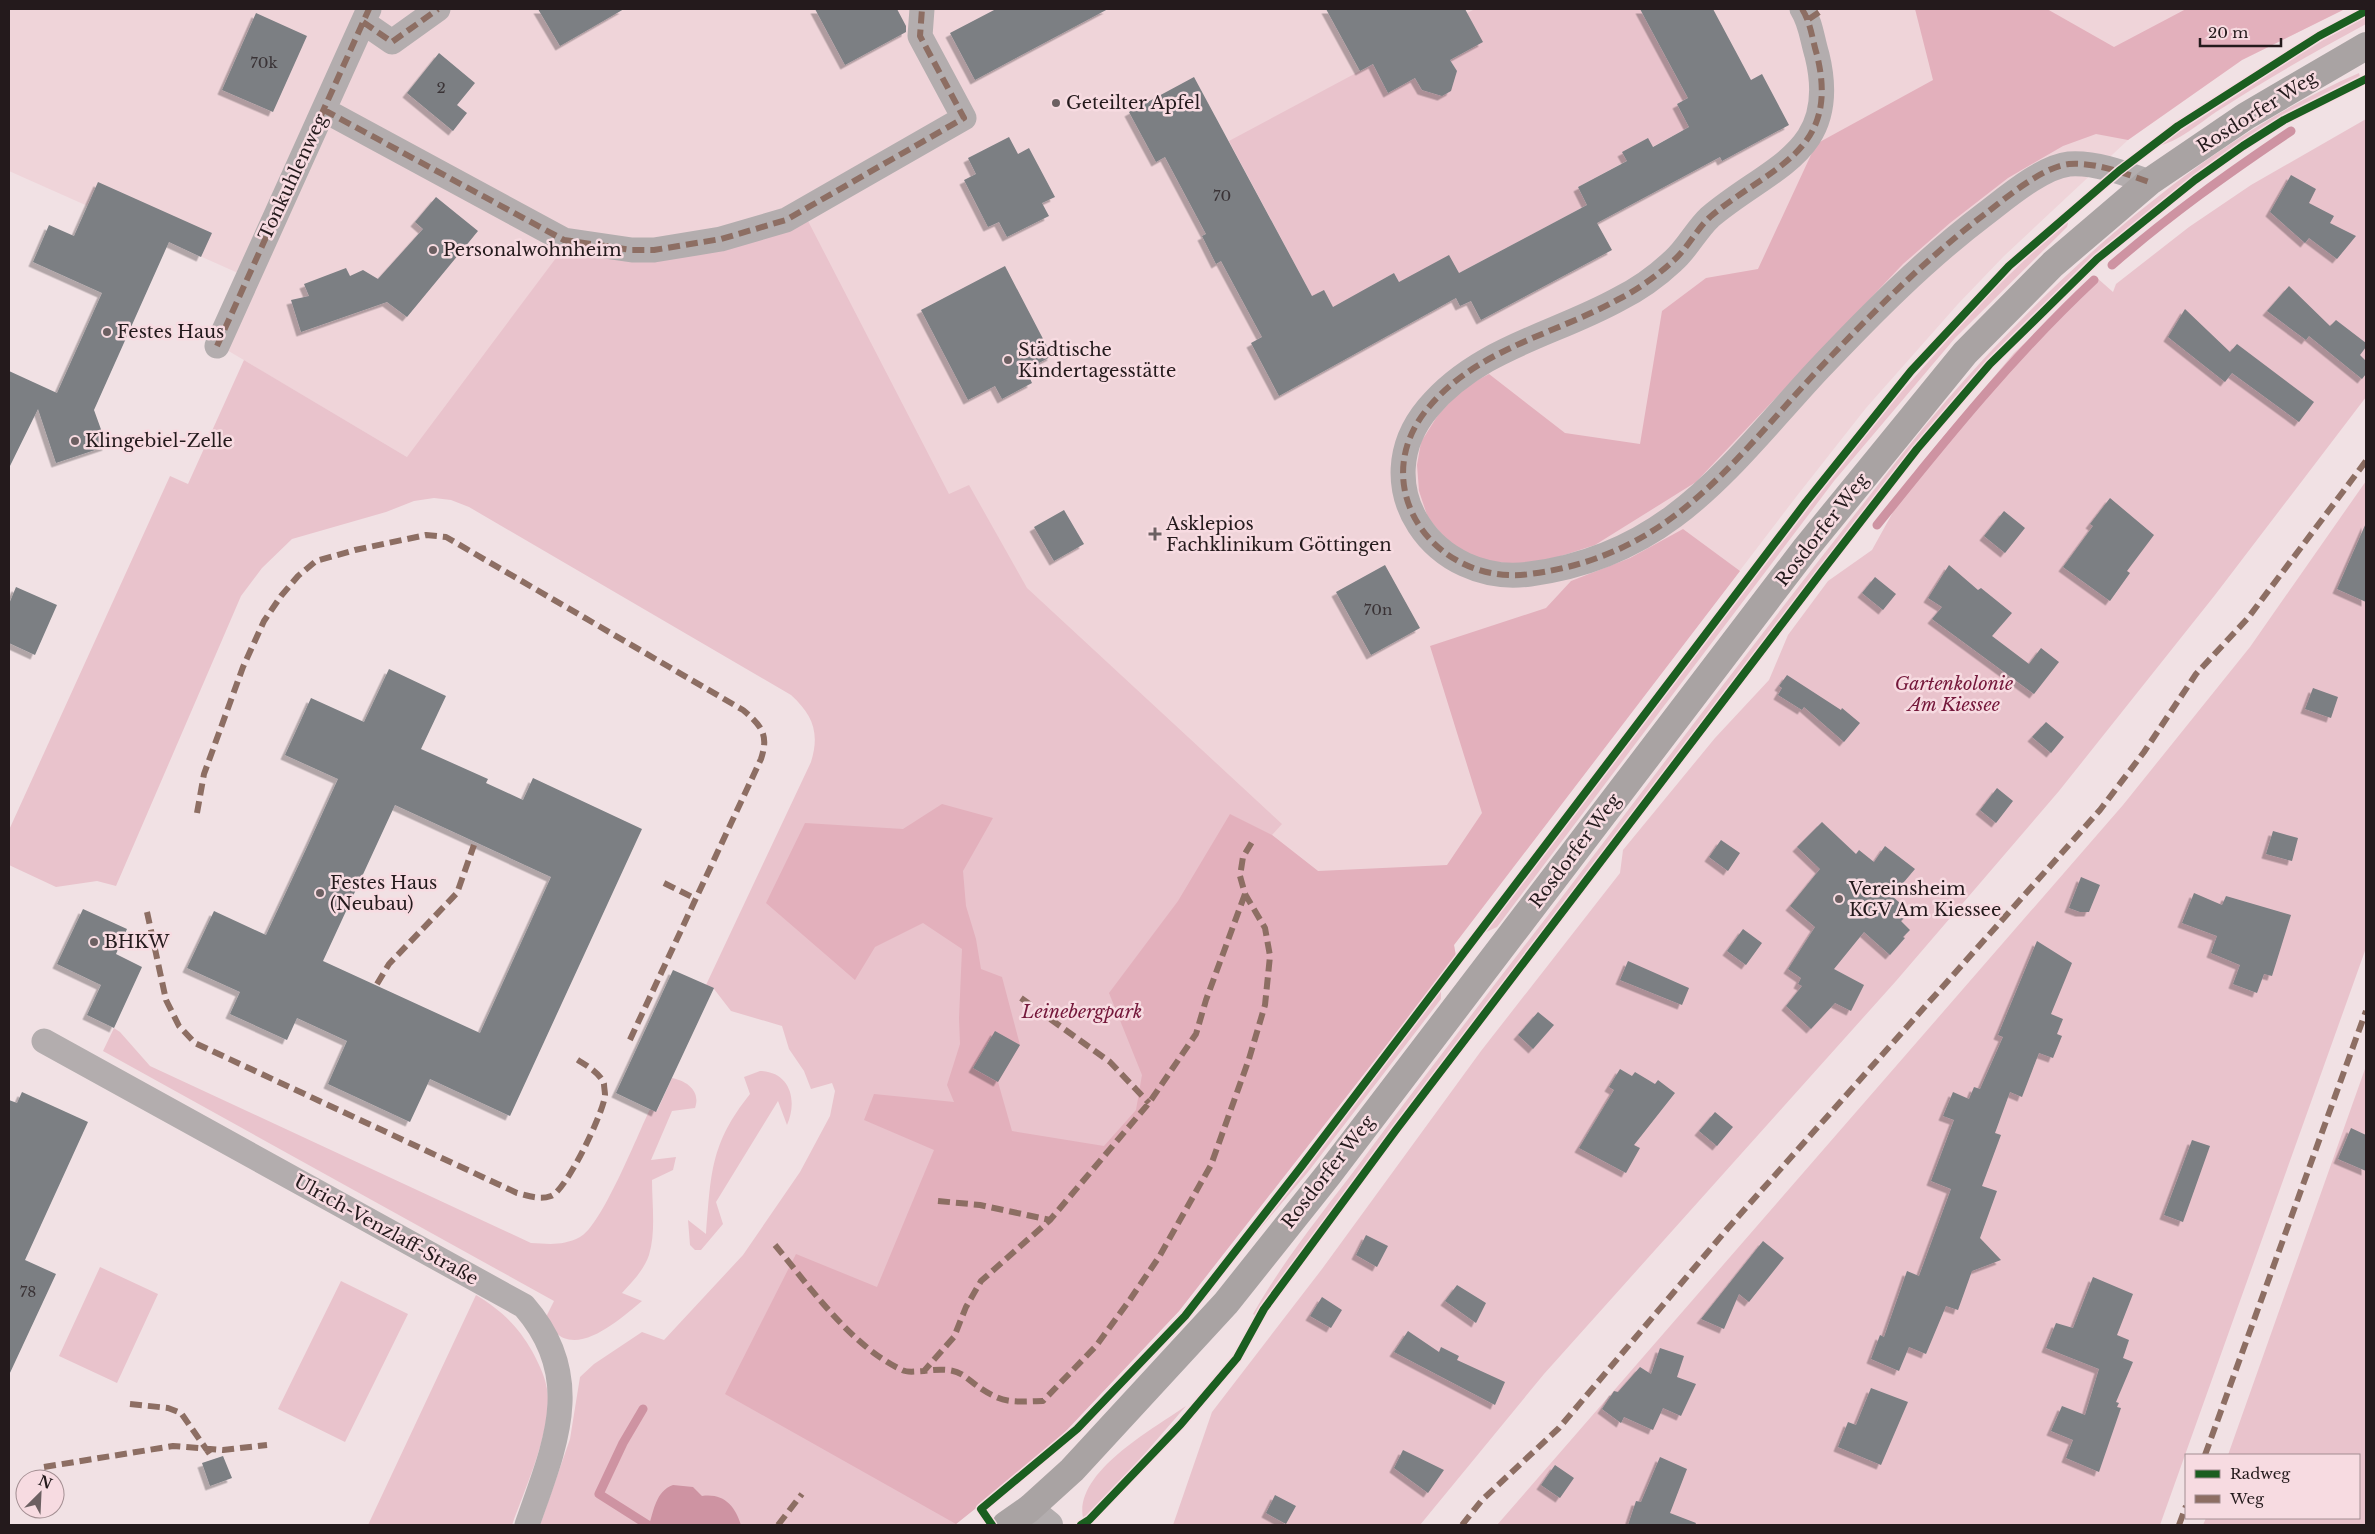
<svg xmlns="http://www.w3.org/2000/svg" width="2375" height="1534" viewBox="0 0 2375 1534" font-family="'Libre Baskerville',serif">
<defs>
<filter id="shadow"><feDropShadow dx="-4.5" dy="4.5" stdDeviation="0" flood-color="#0004"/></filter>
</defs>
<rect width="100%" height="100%" fill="#f1e1e4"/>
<path fill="#efd4d9" d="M 9,9 L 2345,9 L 2242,60 L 2128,140 L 2004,256 L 1958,304 L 1866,408 L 1796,497 L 1454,945 L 1456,956 L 1020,807 L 407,457 L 210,340 L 238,273 L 9,171 Z"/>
<path fill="#e9c3cc" d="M 1475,9 L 1640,9 L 1688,98 L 1677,104 L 1689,127 L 1578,187 L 1587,205 L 1459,273 L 1399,282 L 1394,273 L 1369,287 L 1337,315 L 1312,296 L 1229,141 L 1373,64 L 1388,93 L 1415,78 L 1422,90 L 1457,72 L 1450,60 L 1482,42 L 1467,13 Z
M 2366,17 L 2366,24 C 2318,50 2270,77 2224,107 C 2202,120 2184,139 2159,146 C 2221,94 2295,55 2366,17 Z
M 2359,73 L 2360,77 L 2284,116 L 2241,143 L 2157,205 L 2059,289 L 1984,365 L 1914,447 L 1784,615 L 1375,1153 L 1257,1317 L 1253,1314 C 1283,1261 1323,1212 1360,1163 C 1425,1075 1492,988 1559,901 C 1646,787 1732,672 1820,559 C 1862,506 1902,452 1946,401 C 2056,274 2204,140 2359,73 Z
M 2366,119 L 2366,397 L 2215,595 L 2059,791 L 1896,981 L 1544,1374 L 1420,1525 L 1173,1525 L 1212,1412 L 1322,1269 L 1481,1051 L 1620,873 L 1623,850 L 1715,738 L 1769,680 L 1788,635 L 1828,581 L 1872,550 L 1918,467 L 2014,353 L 2096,277 L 2113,292 L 2116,284 L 2189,227 L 2251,185 Z
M 808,221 L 949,494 L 969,485 L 1027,588 L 1282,824 L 1272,835 L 1421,952 L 1456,956 L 1179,1311 L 1064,1433 L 1016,1476 L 956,1524 L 540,1525 L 570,1439 L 580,1377 L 594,1364 L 642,1332 L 664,1340 L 743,1255 L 800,1172 L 830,1116 L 835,1091 L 832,1083 L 811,1089 L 804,1071 L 789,1049 L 782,1026 L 731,1011 L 714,989 L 706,985 L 811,762 C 820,733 813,715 791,695 L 469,507 L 451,500 L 434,498 L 414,501 L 386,512 L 292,539 L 262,568 L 241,596 L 116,886 L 97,881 L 56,887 L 9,865 L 9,830 L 170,476 L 188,484 L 244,360 L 407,457 L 559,254 L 615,259 Z
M 2065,221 L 2068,223 L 2067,227 L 1955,338 L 1834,481 L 1497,927 L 1484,933 L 1868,430 L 1981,302 Z
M 2366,481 L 2366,948 L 2160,1525 L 1497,1525 L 2123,805 L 2250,647 Z
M 1439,991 L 1441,992 L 1441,999 L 1308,1172 L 1249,1242 Z
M 114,1028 L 120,1032 L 150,1066 L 531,1243 C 549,1244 563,1246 580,1237 C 601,1227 638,1134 650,1109 L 657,1111 L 672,1078 C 687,1081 701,1091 695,1108 L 672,1111 L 651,1160 L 676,1157 L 673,1170 L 652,1180 C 652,1204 656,1232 649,1255 C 644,1270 632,1282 622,1293 L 642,1301 C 622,1317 579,1358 554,1331 C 551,1327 549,1321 546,1317 L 554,1301 L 103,1051 Z
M 2366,1066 L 2366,1525 L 2203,1525 L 2206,1518 L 2359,1518 L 2359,1455 L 2228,1455 Z
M 760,1071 C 790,1072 798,1100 787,1125 L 778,1101 L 716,1202 L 723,1224 L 701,1250 L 695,1250 L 690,1245 L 688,1220 L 706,1234 C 711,1174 710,1144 750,1094 L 744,1077 Z
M 100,1267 L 158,1294 L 117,1383 L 59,1356 Z
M 341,1281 L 408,1314 L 345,1442 L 278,1409 Z
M 476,1295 C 501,1310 518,1326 532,1351 C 540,1366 547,1380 548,1397 C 549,1437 525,1488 512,1525 L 368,1525 Z
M 1186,1406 L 1103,1502 L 1083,1518 C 1074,1472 1153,1429 1186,1406 Z"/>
<path fill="#e3b0bc" d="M 1915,9 L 2047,9 L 2114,47 L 2186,9 L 2345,9 L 2242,60 L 2128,140 L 2096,134 L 2063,146 L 2008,178 L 1950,223 L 1903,264 L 1696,482 L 1595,545 L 1558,557 L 1523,564 L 1491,562 L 1467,554 L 1446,539 L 1428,518 L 1419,491 L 1417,465 L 1421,442 L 1438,415 L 1463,388 L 1489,374 L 1565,433 L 1640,444 L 1662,311 L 1706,278 L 1758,269 L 1816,144 L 1933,80 Z
M 1683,529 L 1740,571 L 1454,945 L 1456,956 L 1179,1311 L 1064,1433 L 1016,1476 L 956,1524 L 725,1394 L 796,1254 L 877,1287 L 934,1150 L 864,1120 L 874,1094 L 954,1102 L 947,1085 L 960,1044 L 959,1018 L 962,949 L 923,923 L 875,947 L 855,980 L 766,903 L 805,823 L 903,829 L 942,804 L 993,818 L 963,871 L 966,906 L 976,939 L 981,969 L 1002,977 L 1020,1045 L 998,1082 L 1012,1131 L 1104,1146 L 1136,1110 L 1142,1075 L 1109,993 L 1178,901 L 1230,814 L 1272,835 L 1318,871 L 1447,865 L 1482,813 L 1430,646 L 1546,608 L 1571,581 L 1630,558 Z"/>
<path fill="#ce93a2" d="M 673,1485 L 693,1487 L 702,1496 C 724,1493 735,1506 741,1525 L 649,1525 C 654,1510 656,1491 673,1485 Z"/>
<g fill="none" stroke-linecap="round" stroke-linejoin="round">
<path stroke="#ce93a2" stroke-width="9" d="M 2112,265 C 2171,214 2227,174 2291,131
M 1877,525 C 1946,439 2014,355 2094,280
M 643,1409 L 623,1443 L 599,1494 L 648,1525"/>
</g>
<path fill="#7b7f83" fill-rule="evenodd" filter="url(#shadow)" d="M 538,9 L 624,9 L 560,46 Z
M 815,9 L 897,9 L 906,26 L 906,32 L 845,65 Z
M 996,9 L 1108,9 L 975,80 L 950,33 Z
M 1326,9 L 1465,9 L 1483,42 L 1450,60 L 1457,71 L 1451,91 L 1442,96 L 1422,90 L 1415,78 L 1388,93 L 1373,64 L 1360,71 Z
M 1640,9 L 1713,9 L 1751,80 L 1762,74 L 1789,125 L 1722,161 L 1720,157 L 1597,223 L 1612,250 L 1481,320 L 1471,301 L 1460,306 L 1456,298 L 1279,396 L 1251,343 L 1262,337 L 1221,261 L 1216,264 L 1202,236 L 1206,234 L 1165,157 L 1156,162 L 1129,112 L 1194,77 L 1312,296 L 1324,290 L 1333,307 L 1394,273 L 1399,282 L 1449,255 L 1459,273 L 1587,205 L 1578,187 L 1627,161 L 1622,152 L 1648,138 L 1653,147 L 1689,127 L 1677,104 L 1688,98 Z
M 256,13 L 307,36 L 273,112 L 222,90 Z
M 439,53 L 475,83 L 457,105 L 467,113 L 453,131 L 407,93 Z
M 1009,137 L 1018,154 L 1029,148 L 1055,197 L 1042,203 L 1049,216 L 1007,237 L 999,222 L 988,227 L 964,180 L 976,174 L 968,158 Z
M 2291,175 L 2316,189 L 2309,203 L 2334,216 L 2330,223 L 2356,236 L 2337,259 L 2309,238 L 2305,243 L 2270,212 Z
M 98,182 L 212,233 L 201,257 L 169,242 L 94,410 L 107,446 L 56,463 L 38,409 L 9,468 L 9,371 L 57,393 L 102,293 L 33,262 L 49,225 L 74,236 Z
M 436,197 L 478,231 L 407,317 L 387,302 L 301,332 L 291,300 L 309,296 L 304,284 L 346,268 L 350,276 L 363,270 L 378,279 L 423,229 L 415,222 Z
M 1005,266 L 1052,356 L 1026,370 L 1032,383 L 1002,399 L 995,386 L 968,400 L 921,310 Z
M 2289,286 L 2330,326 L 2336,320 L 2366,343 L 2366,347 L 2360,355 L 2366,361 L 2366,374 L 2362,379 L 2309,336 L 2306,340 L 2267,311 Z
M 2185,309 L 2230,352 L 2237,344 L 2314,402 L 2299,422 L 2232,373 L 2225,382 L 2168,337 Z
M 2110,498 L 2154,535 L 2127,571 L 2130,573 L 2110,601 L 2063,567 L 2093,526 L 2090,524 Z
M 1064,510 L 1084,544 L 1054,561 L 1034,527 Z
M 2004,511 L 2025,528 L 2005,553 L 1984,536 Z
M 2366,523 L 2366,602 L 2337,589 Z
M 1385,565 L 1420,628 L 1371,655 L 1336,592 Z
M 1949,565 L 1978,590 L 1981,588 L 2012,613 L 1992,636 L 2029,664 L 2041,648 L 2059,662 L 2034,694 L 1932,619 L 1942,607 L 1928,598 Z
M 1875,577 L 1896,594 L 1883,610 L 1862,593 Z
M 16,587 L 57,605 L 35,655 L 9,643 L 9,604 Z
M 389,669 L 446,696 L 421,749 L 488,779 L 486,783 L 523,800 L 533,778 L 642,829 L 510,1116 L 430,1079 L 410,1122 L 328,1084 L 347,1041 L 297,1018 L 287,1040 L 230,1014 L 240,992 L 187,968 L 214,911 L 266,935 L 308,845 L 338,779 L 285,755 L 311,698 L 364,722 ZM 395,805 L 551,877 L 480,1033 L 323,961 Z
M 1787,675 L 1841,710 L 1842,708 L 1860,723 L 1844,742 L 1804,707 L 1802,710 L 1778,695 L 1782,688 L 1779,686 Z
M 2313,688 L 2338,697 L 2331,718 L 2305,709 Z
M 2046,722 L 2064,737 L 2051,753 L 2032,737 Z
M 1997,788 L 2013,801 L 1996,823 L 1980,810 Z
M 1822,822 L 1856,854 L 1859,850 L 1874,862 L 1885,846 L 1915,869 L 1892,896 L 1910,912 L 1901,921 L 1910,930 L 1903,937 L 1905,938 L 1890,955 L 1864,932 L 1834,969 L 1864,985 L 1851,1011 L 1835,1003 L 1811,1029 L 1786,1006 L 1802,986 L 1798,984 L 1801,978 L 1788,969 L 1815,927 L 1790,906 L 1820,869 L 1797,847 Z
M 2273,831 L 2298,838 L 2292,861 L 2266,854 Z
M 1721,840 L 1740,853 L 1728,871 L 1709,857 Z
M 2081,877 L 2100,885 L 2089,912 L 2080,912 L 2069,908 Z
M 2194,893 L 2222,905 L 2226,896 L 2291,915 L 2272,976 L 2264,974 L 2257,993 L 2233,984 L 2240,965 L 2211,953 L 2217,936 L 2182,923 Z
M 83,909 L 127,929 L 116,954 L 142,967 L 114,1028 L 87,1015 L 101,985 L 57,964 Z
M 1743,929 L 1762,943 L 1746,965 L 1727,951 Z
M 2037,941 L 2072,963 L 2051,1014 L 2063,1019 L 2057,1034 L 2062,1036 L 2053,1058 L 2039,1053 L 2022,1097 L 2010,1092 L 1995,1133 L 2001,1135 L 1982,1186 L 1997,1191 L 1980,1238 L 2001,1260 L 1972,1271 L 1958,1310 L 1946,1306 L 1926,1354 L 1909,1347 L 1899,1371 L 1871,1359 L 1880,1335 L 1884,1337 L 1907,1271 L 1919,1276 L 1951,1189 L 1931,1181 L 1954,1120 L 1943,1116 L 1953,1092 L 1969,1099 L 1974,1087 L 1980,1089 L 2003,1037 L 1998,1035 Z
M 1628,961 L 1689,988 L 1682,1005 L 1620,980 Z
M 673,970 L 714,988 L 656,1112 L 616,1093 Z
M 1538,1012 L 1554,1025 L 1533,1049 L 1518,1035 Z
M 995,1031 L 1020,1045 L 998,1082 L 973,1068 Z
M 1620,1069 L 1632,1076 L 1635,1072 L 1655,1084 L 1658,1080 L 1675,1093 L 1634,1145 L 1640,1148 L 1626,1173 L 1579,1148 L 1614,1090 L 1609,1087 Z
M 22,1092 L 88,1122 L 25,1260 L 56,1274 L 9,1375 L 9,1100 L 17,1103 Z
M 1715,1112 L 1733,1127 L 1717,1146 L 1699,1131 Z
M 2351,1128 L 2366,1135 L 2366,1171 L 2338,1159 Z
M 2192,1140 L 2210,1146 L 2183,1222 L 2164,1215 Z
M 1366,1235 L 1388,1246 L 1377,1267 L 1356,1255 Z
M 1763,1241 L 1784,1258 L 1749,1302 L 1739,1294 L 1724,1329 L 1701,1319 Z
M 2093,1277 L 2133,1294 L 2117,1335 L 2129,1340 L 2123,1358 L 2133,1362 L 2116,1402 L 2119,1403 L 2117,1407 L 2121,1408 L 2099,1472 L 2066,1458 L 2073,1440 L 2051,1431 L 2062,1406 L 2085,1415 L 2099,1369 L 2046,1348 L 2056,1323 L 2073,1328 Z
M 1457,1285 L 1486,1303 L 1476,1323 L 1445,1301 Z
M 1322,1297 L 1342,1310 L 1331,1328 L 1310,1316 Z
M 1408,1331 L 1439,1352 L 1441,1347 L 1459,1356 L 1457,1360 L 1505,1382 L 1495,1405 L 1394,1352 Z
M 1660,1348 L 1684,1356 L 1677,1377 L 1696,1384 L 1681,1416 L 1663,1408 L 1653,1430 L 1624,1417 L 1621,1423 L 1602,1409 L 1614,1391 L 1618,1392 L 1640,1367 L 1651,1374 Z
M 1871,1388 L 1908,1402 L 1881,1465 L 1838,1447 L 1848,1422 L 1856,1425 Z
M 1403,1450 L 1444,1470 L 1428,1493 L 1394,1468 Z
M 223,1456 L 232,1478 L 210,1486 L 202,1463 Z
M 1660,1457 L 1687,1469 L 1670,1513 L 1696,1523 L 1695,1525 L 1628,1525 L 1636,1501 L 1641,1502 Z
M 1555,1465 L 1574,1478 L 1560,1498 L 1541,1485 Z
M 1275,1495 L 1296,1506 L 1286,1524 L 1266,1513 Z"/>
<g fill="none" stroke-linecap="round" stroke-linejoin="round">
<path stroke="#b3adae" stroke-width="25" d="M 1802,9 C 1811,23 1812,39 1817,55 C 1841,153 1770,166 1710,217 C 1696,230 1687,249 1673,261 C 1658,275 1637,290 1619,299 C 1554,335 1478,348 1428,408 C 1363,486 1435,587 1530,574 C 1669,556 1729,466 1817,371 C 1870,315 1923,261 1985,214 C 2006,198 2042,167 2069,164 C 2095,162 2124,173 2149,182
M 363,22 L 392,42 L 438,9
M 324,110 L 564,240 L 632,250 L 654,250 L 721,239 L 786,220 L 964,118 L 920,36 L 922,9
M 217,346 L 369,9
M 44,1041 L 524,1306 C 587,1378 554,1447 527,1525"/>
<path stroke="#b3adae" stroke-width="28" d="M 1029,1509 L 1049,1525"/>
<path stroke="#a9a3a3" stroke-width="28" d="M 1006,1525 L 1029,1509 L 1072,1470 L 1226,1303 L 1328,1175 L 1806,548 L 1965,353 L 2053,264 L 2149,182 L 2246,116 L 2366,46"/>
<path stroke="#8d6e63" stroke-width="6" stroke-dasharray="12 6" stroke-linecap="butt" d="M 1802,9 C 1811,23 1812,39 1817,55 C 1841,153 1770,166 1710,217 C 1696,230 1687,249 1673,261 C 1658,275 1637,290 1619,299 C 1554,335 1478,348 1428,408 C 1363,486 1435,587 1530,574 C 1669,556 1729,466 1817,371 C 1870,315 1923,261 1985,214 C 2006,198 2042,167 2069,164 C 2095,162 2124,173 2149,182
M 1809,19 L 1824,9
M 363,22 L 392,42 L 438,9
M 324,110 L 564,240 L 632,250 L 654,250 L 721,239 L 786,220 L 964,118 L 920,36 L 922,9
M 217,346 L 369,9
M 197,813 L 204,774 L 243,667 L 264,621 L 281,596 L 298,576 L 316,561 L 355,550 L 426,535 L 446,537 L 743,710 C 762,726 769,735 761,759 L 628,1044
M 664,883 L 696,899
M 1245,894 L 1206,1000 L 1196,1034 L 1149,1103 L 1050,1220 L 981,1281 L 966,1307 L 954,1337 L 924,1371 C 968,1365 961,1380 994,1396 C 1008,1404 1028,1401 1043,1401 L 1096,1346 L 1129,1301 L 1159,1257 L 1211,1165 L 1249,1059 L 1265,1005 L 1270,956 L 1265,928 L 1245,894 L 1240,876 L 1243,857 L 1252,842
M 147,912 L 166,1000 L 179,1026 L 195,1043 L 517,1193 C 529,1196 540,1200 551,1196 C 566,1191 604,1112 605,1095 C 605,1092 604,1087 604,1084 C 600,1072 585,1065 575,1058
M 377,984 L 389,964 L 457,893 L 474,845
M 1021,998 L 1110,1062 L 1149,1103
M 938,1201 L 980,1205 L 1050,1220
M 775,1245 C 809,1286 852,1347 902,1370 C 908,1373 918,1371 924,1371
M 130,1404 L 168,1408 L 181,1413 L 211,1456
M 2205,1455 L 2366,1011
M 44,1467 L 173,1446 L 223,1450 L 267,1445
M 778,1525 L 802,1494
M 1462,1525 L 1482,1500 L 1559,1428 L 1728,1228 L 2100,810 L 2144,752 L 2196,674 L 2248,618 L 2366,461
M 2179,1525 L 2186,1506"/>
<g stroke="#f7dbe1" stroke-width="11">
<path id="cycleway" d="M 992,1525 L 981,1509 L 1077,1429 L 1185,1316 L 1301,1167 L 1806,502 L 1911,371 L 2009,266 L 2119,171 L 2178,126 L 2319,36 L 2366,11
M 1081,1525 L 1089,1520 L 1181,1424 L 1237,1358 L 1264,1309 L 1396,1130 L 1823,570 L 1917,449 L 1990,364 L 2097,259 L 2195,180 L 2243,146 L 2284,120 L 2366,79"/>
</g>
<use href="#cycleway" stroke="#1b5e20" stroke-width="8"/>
</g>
<g fill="#6c6062" stroke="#f7dbe1" stroke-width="2">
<circle cx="1056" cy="103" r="5"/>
<circle cx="433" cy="250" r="5"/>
<circle cx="107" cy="332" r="5"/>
<circle cx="1008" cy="360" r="5"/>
<circle cx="75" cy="441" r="5"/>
<path d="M1152.5 526.5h5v5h5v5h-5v5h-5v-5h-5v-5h5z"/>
<circle cx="320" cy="893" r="5"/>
<circle cx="1839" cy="899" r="5"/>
<circle cx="94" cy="942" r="5"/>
</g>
<g text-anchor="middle" stroke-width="5" stroke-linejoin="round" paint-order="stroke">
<g font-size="15" fill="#3a3336">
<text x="264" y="68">70k</text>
<text x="441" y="93">2</text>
<text x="1222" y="201">70</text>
<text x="1378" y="615">70n</text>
<text x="28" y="1297">78</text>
</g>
<g font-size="18" fill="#241a1c" stroke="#f7dbe1" text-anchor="start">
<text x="1066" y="109">Geteilter Apfel</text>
<text x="443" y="256">Personalwohnheim</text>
<text x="117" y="338">Festes Haus</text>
<text x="1018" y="356">Städtische<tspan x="1018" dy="21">Kindertagesstätte</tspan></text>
<text x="85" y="447">Klingebiel-Zelle</text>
<text x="1166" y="530">Asklepios<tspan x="1166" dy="21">Fachklinikum Göttingen</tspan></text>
<text x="330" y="889">Festes Haus<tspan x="330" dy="21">(Neubau)</tspan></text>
<text x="1849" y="895">Vereinsheim<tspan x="1849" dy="21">KGV Am Kiessee</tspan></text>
<text x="104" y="948">BHKW</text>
</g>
<g font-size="18" fill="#241a1c" stroke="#f7dbe1">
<text transform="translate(2257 112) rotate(-32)" y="6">Rosdorfer Weg</text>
<text transform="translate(293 177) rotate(-65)" y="6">Tonkuhlenweg</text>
<text transform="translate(1822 530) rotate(-52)" y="6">Rosdorfer Weg</text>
<text transform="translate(1575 851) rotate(-53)" y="6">Rosdorfer Weg</text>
<text transform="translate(1328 1172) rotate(-52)" y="6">Rosdorfer Weg</text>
<text transform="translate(386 1230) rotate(29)" y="6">Ulrich-Venzlaff-Straße</text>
</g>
<g font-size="18" font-style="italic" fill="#74173a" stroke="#f7dbe1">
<text x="1954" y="690">Gartenkolonie<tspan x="1954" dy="21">Am Kiessee</tspan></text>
<text x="1082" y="1018">Leinebergpark</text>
</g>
</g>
<rect width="2375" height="1534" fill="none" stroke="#241a1c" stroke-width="20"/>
<rect x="2185" y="1454" width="175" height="65" fill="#f7dbe1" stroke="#a38e92"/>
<rect x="2195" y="1470" width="25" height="8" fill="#1b5e20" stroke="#a38e92"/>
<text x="2230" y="1479" font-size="15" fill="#241a1c">Radweg</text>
<rect x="2195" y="1495" width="25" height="8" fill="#8d6e63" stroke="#a38e92"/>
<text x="2230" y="1504" font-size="15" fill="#241a1c">Weg</text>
<g transform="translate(40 1494) rotate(24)"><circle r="24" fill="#f7dbe1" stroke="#a38e92"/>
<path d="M0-4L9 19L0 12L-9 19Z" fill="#6c6062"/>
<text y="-8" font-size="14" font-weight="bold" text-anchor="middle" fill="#241a1c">N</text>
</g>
<path d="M2200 38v8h81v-8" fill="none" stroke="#241a1c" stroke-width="2.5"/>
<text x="2208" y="38" font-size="15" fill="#241a1c" stroke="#f7dbe1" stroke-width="4" paint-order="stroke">20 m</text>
</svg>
